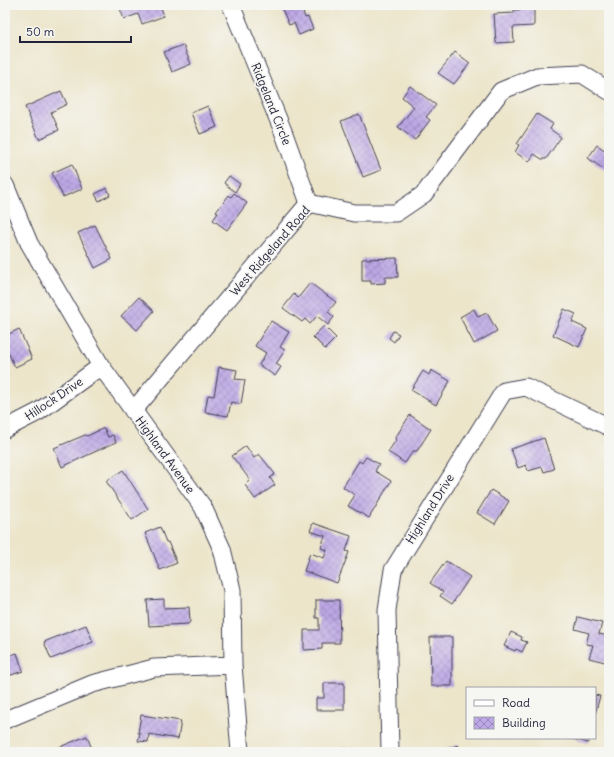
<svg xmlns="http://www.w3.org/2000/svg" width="614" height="757" viewBox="0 0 614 757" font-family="Delius,sans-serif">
<defs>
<pattern id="building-cross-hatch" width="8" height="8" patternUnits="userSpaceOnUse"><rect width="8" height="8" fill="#bda8e5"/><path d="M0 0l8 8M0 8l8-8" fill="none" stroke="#98b"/></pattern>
</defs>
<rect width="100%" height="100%" fill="#f6f6f2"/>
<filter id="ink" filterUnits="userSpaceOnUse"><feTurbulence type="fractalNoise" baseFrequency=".025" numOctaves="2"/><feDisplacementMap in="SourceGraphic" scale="8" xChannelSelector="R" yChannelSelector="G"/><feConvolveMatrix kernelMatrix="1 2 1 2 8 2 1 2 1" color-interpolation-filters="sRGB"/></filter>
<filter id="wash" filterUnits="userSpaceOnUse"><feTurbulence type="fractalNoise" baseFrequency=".012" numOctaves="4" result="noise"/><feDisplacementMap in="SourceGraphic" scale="16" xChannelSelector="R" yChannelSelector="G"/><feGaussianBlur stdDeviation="0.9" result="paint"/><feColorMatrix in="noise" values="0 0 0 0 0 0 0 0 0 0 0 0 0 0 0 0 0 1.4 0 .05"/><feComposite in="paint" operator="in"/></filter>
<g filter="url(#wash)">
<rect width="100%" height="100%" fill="#ece5ca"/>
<g id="blocks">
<path fill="url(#building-cross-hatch)" d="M 123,5 L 160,5 L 164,16 L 142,24 L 138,14 L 124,19 L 119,6 Z
M 285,5 L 301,5 L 305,18 L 308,17 L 313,29 L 299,35 L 294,23 L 289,25 L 281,7 Z
M 534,9 L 534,26 L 513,27 L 514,42 L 496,43 L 494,14 L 514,13 L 514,10 Z
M 183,45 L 191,64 L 172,72 L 164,52 Z
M 455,52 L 470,63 L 454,84 L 438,73 Z
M 410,86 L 436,105 L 426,117 L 430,120 L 415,140 L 398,127 L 414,107 L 402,97 Z
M 61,91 L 67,104 L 51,112 L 59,130 L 39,139 L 25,107 Z
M 208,106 L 217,127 L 200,134 L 191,113 Z
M 359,114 L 381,170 L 363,177 L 341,121 Z
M 537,114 L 553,124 L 550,129 L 561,137 L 546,159 L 542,159 L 534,154 L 529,162 L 515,152 L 519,145 L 517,144 Z
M 597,145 L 609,153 L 609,173 L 588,158 Z
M 72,164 L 82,189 L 63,197 L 52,173 Z
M 229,176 L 240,184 L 235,192 L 224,183 Z
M 107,188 L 110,195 L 99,201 L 95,194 Z
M 234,193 L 247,203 L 227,230 L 213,220 L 218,213 L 216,212 L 229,195 L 231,197 Z
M 95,225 L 112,259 L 95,268 L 78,233 Z
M 397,258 L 398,277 L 385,277 L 385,283 L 371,284 L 371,281 L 362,281 L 362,259 Z
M 310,283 L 336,302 L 328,312 L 334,317 L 328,325 L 317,316 L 310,324 L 305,319 L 302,322 L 283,308 L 294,294 L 298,298 Z
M 139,297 L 154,311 L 137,330 L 121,316 Z
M 474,309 L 478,317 L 487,313 L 497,331 L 474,344 L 460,317 Z
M 564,309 L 576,314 L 572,322 L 587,329 L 579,347 L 553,335 Z
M 271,321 L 289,332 L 280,347 L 285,350 L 276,364 L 281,367 L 275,376 L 259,365 L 266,353 L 255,346 Z
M 324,326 L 336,338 L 325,349 L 313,337 Z
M 19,329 L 32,359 L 15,367 L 5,346 L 5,336 Z
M 393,331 L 399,334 L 394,342 L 389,338 Z
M 219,367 L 237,370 L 235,379 L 245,380 L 241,404 L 231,402 L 228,416 L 205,412 L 208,395 L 214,396 Z
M 431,370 L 450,381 L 436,405 L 411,390 L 423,371 L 429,375 Z
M 410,415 L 431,429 L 417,451 L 413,451 L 405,463 L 388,452 L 396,440 L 395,438 Z
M 104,428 L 108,437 L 113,435 L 116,442 L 62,467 L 54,448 L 85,435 L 87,436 Z
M 544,438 L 554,469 L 544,472 L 542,467 L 528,471 L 526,465 L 518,468 L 511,449 Z
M 246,446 L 254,458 L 259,454 L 275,474 L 270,478 L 275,485 L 255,499 L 245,485 L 250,480 L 232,456 Z
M 366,457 L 379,464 L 375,471 L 391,481 L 369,518 L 348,506 L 355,495 L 343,487 L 359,461 L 362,463 Z
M 123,470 L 148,509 L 132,520 L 106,481 Z
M 491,490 L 509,501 L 495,524 L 477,513 Z
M 313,523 L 351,536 L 346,551 L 349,552 L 337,583 L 304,571 L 310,553 L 324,558 L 327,550 L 321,548 L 325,536 L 310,531 Z
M 160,527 L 166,542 L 168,542 L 177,563 L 160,570 L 145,533 Z
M 446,561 L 470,577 L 452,604 L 440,596 L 443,592 L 430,583 Z
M 164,599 L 164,608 L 189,607 L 190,622 L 188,624 L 149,626 L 147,600 Z
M 316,600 L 339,600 L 340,643 L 322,643 L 322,649 L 304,650 L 304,630 L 319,630 L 319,618 L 316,618 Z
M 578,617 L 602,623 L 599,634 L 609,636 L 609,663 L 589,658 L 593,645 L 586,644 L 589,633 L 575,629 Z
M 86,625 L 93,642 L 51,659 L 44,642 Z
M 511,632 L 522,637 L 521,640 L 527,642 L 522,652 L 516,649 L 515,651 L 504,646 Z
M 430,637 L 452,637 L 452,686 L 431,686 Z
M 17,653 L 23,671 L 5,677 L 5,657 Z
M 324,683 L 344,683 L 344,710 L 316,710 L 316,698 L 324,698 Z
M 595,695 L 600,696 L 595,714 Z
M 141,715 L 181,721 L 178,739 L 149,734 L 148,742 L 138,741 L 140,733 L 138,733 Z
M 87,736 L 93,752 L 47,752 Z
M 570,738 L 589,738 L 588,743 Z
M 458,745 L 461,752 L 439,752 Z
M 347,748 L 347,752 L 310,752 L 310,751 Z"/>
</g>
</g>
<g filter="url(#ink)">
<use href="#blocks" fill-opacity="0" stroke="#403f50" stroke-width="1"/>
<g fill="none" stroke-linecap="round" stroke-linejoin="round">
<g stroke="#403f50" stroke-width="19">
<path id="minor" d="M 231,5 L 283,131 L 309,203
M 5,185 L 29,243 L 101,366 L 203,507 L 222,549 L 232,590 L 233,665 L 240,752
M 133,411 L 309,203 L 354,213 L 396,213 L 424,194 L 501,91 L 537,76 L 582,74 L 609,91
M 5,429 L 38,412 L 101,366
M 5,720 L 92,684 L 154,668 L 233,665
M 390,752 L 387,610 L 393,570 L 504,391 L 526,387 L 609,427"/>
</g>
<use href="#minor" stroke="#fff" stroke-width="17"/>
</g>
</g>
<g text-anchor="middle" stroke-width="3.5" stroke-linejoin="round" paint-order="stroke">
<g font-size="12" fill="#22223b" stroke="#f6f6f2">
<text transform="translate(271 104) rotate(68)" y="4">Ridgeland Circle</text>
<text transform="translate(270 251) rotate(-49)" y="4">West Ridgeland Road</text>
<text transform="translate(54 399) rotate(-34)" y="4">Hillock Drive</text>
<text transform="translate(165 455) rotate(54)" y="4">Highland Avenue</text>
<text transform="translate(430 509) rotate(-58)" y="4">Highland Drive</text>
</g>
</g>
<rect width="614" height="757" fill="none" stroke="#f6f6f2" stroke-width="20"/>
<rect x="466" y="687" width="130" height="52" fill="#f6f6f2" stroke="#a1a1a9"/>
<rect x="474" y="700" width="20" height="6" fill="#ffffff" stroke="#a1a1a9"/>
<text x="502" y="707" font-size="12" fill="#22223b">Road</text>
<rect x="474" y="717" width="20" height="12" fill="url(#building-cross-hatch)" stroke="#a1a1a9"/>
<text x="502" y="727" font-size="12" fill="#22223b">Building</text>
<path d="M20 36v6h111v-6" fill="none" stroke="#22223b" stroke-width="2"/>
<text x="26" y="36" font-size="12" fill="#22223b" stroke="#f6f6f2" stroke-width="3" paint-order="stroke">50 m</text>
</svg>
